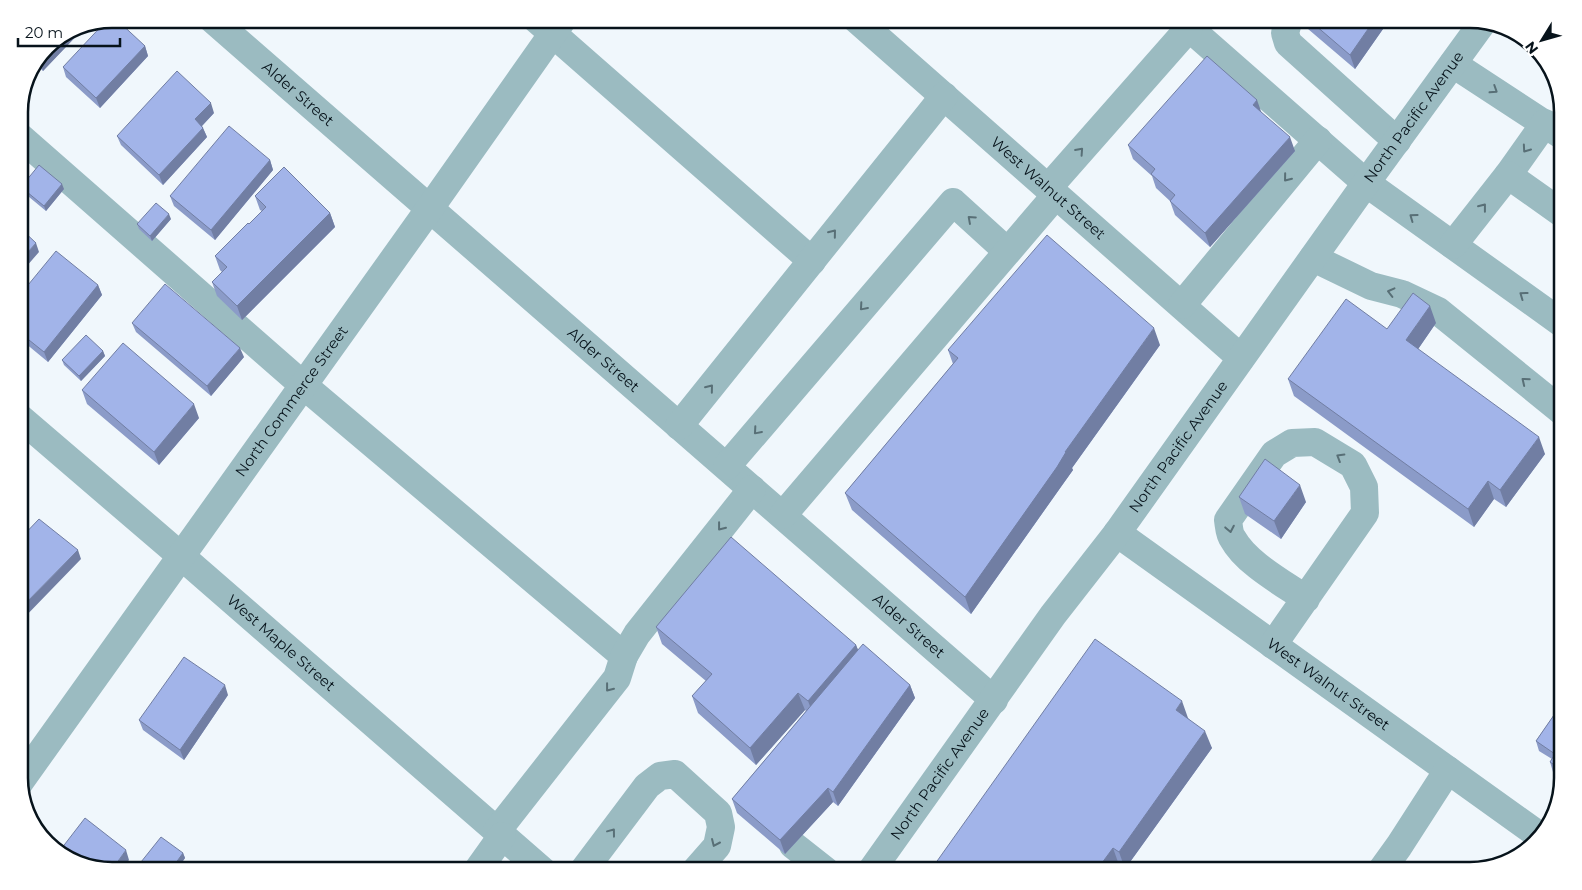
<svg xmlns="http://www.w3.org/2000/svg" width="1582" height="890" viewBox="0 0 1582 890" font-family="Montserrat,sans-serif">
<rect width="100%" height="100%" fill="#f0f7fc"/>
<g fill="none" stroke-linecap="round" stroke-linejoin="round">
<g stroke="#9bbbc1" stroke-width="28">
<path id="s1" d="M 212,19 L 994,700"/>
<path d="M 536,19 L 812,261"/>
<path id="s2" d="M 856,19 L 1241,358"/>
<path d="M 1179,19 L 1366,183 L 1563,324"/>
<path d="M 1289,19 L 1285,33 L 1288,43 L 1397,141"/>
<path d="M 1453,64 L 1563,136"/>
<path d="M 19,136 L 303,385 L 624,656"/>
<path d="M 1508,175 L 1545,123"/>
<path d="M 1048,188 L 1189,28"/>
<path d="M 1453,245 L 1508,175 L 1563,214"/>
<path d="M 1313,258 L 1371,286 L 1402,294 L 1438,311 L 1563,412"/>
<path d="M 1182,305 L 1318,140"/>
<path id="s3" d="M 19,417 L 181,556 L 543,871"/>
<path d="M 679,426 L 944,96"/>
<path d="M 727,466 L 953,202 L 1007,251"/>
<path d="M 783,515 L 1056,195"/>
<path id="s4" d="M 1117,533 L 1540,836"/>
<path d="M 1273,645 L 1365,513 L 1364,487 L 1353,465 L 1315,442 L 1292,443 L 1274,454 L 1228,520 C 1229,526 1229,534 1233,539 C 1246,563 1283,583 1306,599"/>
<path id="s5" d="M 19,783 L 430,208 L 563,19"/>
<path d="M 497,831 L 617,678 L 624,656 L 637,634 L 752,489"/>
<path d="M 793,845 L 826,871"/>
<path d="M 477,871 L 502,836"/>
<path d="M 583,871 L 647,786 L 660,776 L 675,774 L 718,813 L 721,827 L 717,846 L 695,871"/>
<path id="s6" d="M 871,871 L 1053,615 L 1117,533 L 1366,183 L 1483,22"/>
<path d="M 1381,871 L 1399,846 L 1448,770"/>
</g>
</g>
<path fill="#8b9bc8" d="M 1300,19 L 1390,19 L 1355,69 L 1301,23 Z
M 88,23 L 43,71 L 37,65 L 46,46 L 76,26 Z
M 145,46 L 148,56 L 100,108 L 66,77 L 63,67 Z
M 1261,112 L 1295,151 L 1210,247 L 1175,215 L 1170,201 L 1156,188 L 1152,176 L 1133,159 L 1128,145 Z
M 214,113 L 202,126 L 207,137 L 163,185 L 121,145 L 117,136 Z
M 270,160 L 273,170 L 215,240 L 174,206 L 170,196 Z
M 21,187 L 64,189 L 46,211 L 23,192 Z
M 255,196 L 330,213 L 335,227 L 242,320 L 217,296 L 212,282 L 222,272 L 220,270 L 215,256 L 249,224 L 262,211 L 260,210 Z
M 171,219 L 152,241 L 139,229 L 137,224 Z
M 98,285 L 102,295 L 48,362 L 19,338 L 19,296 Z
M 132,323 L 244,357 L 211,396 L 136,332 Z
M 1436,323 L 1418,349 L 1545,454 L 1506,507 L 1494,499 L 1474,527 L 1294,396 L 1288,379 L 1387,329 Z
M 1160,345 L 1072,468 L 1073,470 L 1063,484 L 971,614 L 852,510 L 845,493 L 953,364 L 948,350 Z
M 103,351 L 105,356 L 81,381 L 64,365 L 62,360 Z
M 82,390 L 199,418 L 159,465 L 87,404 Z
M 1239,497 L 1306,502 L 1281,539 L 1245,514 Z
M 656,627 L 856,645 L 858,650 L 910,685 L 915,698 L 838,806 L 833,802 L 785,854 L 737,813 L 732,799 L 806,711 L 805,710 L 756,765 L 698,713 L 692,696 L 706,681 L 662,644 Z
M 228,695 L 184,760 L 143,730 L 139,720 Z
M 1563,702 L 1563,778 L 1553,772 L 1550,762 L 1552,759 L 1539,751 L 1536,741 Z
M 1188,718 L 1212,748 L 1125,869 L 1119,865 L 930,871 Z
M 183,853 L 185,858 L 176,871 L 148,871 L 142,867 L 141,862 Z"/>
<path fill="#717ea3" d="M 1375,19 L 1390,19 L 1355,69 L 1350,55 Z
M 88,23 L 88,24 L 43,71 L 40,61 L 69,30 L 76,26 Z
M 145,46 L 148,56 L 100,108 L 96,98 Z
M 1257,100 L 1262,114 L 1253,105 Z
M 211,103 L 214,113 L 199,129 L 195,119 Z
M 203,128 L 207,137 L 163,185 L 159,175 Z
M 1290,137 L 1295,151 L 1210,247 L 1205,233 Z
M 270,160 L 273,170 L 215,240 L 211,230 Z
M 62,184 L 64,189 L 46,211 L 44,206 Z
M 330,213 L 335,227 L 242,320 L 237,306 Z
M 169,214 L 171,219 L 152,241 L 150,236 Z
M 36,243 L 39,252 L 19,275 L 19,262 Z
M 98,285 L 102,295 L 48,362 L 44,352 Z
M 1430,306 L 1436,323 L 1412,358 L 1406,340 Z
M 1154,328 L 1160,345 L 1072,468 L 1073,470 L 1063,484 L 971,614 L 965,597 L 1065,452 Z
M 240,348 L 244,357 L 211,396 L 207,386 Z
M 103,351 L 105,356 L 81,381 L 79,376 Z
M 194,404 L 199,418 L 159,465 L 154,452 Z
M 1539,437 L 1545,454 L 1506,507 L 1500,490 Z
M 1488,481 L 1494,499 L 1474,527 L 1468,509 Z
M 1300,485 L 1306,502 L 1281,539 L 1274,521 Z
M 23,504 L 27,514 L 19,522 L 19,508 Z
M 78,550 L 81,559 L 20,622 L 19,619 L 19,610 Z
M 856,645 L 863,662 L 815,719 L 808,701 Z
M 225,685 L 228,695 L 184,760 L 180,750 Z
M 910,685 L 915,698 L 838,806 L 833,792 Z
M 798,693 L 805,710 L 756,765 L 750,748 Z
M 1182,701 L 1188,718 L 1182,727 L 1176,710 Z
M 1205,731 L 1212,748 L 1125,869 L 1119,852 Z
M 828,788 L 833,802 L 785,854 L 780,840 Z
M 1113,848 L 1119,865 L 1115,871 L 1096,871 Z
M 126,850 L 129,860 L 121,871 L 111,871 Z
M 183,853 L 185,858 L 176,871 L 170,871 Z"/>
<path fill="#a2b4e9" stroke="#717ea3" d="M 111,19 L 116,19 L 145,46 L 96,98 L 63,67 L 107,20 Z
M 1308,19 L 1375,19 L 1350,55 Z
M 69,30 L 40,61 L 39,61 L 46,46 Z
M 1207,56 L 1257,100 L 1253,105 L 1290,137 L 1205,233 L 1170,201 L 1175,195 L 1151,174 L 1155,169 L 1128,145 Z
M 177,71 L 211,103 L 195,119 L 203,128 L 159,175 L 117,136 Z
M 229,126 L 270,160 L 211,230 L 170,196 Z
M 39,165 L 62,184 L 44,206 L 21,187 Z
M 284,167 L 330,213 L 237,306 L 212,282 L 227,267 L 215,256 L 248,223 L 249,224 L 266,207 L 255,196 Z
M 156,203 L 169,214 L 150,236 L 137,224 Z
M 19,227 L 36,243 L 19,262 Z
M 1047,235 L 1154,328 L 1065,452 L 1066,452 L 1057,467 L 965,597 L 845,493 L 958,358 L 948,350 Z
M 56,251 L 98,285 L 44,352 L 19,332 L 19,296 Z
M 165,284 L 240,348 L 207,386 L 132,323 Z
M 1413,293 L 1430,306 L 1406,340 L 1539,437 L 1500,490 L 1488,481 L 1468,509 L 1288,379 L 1346,299 L 1387,329 Z
M 86,335 L 103,351 L 79,376 L 62,360 Z
M 123,343 L 194,404 L 154,452 L 82,390 Z
M 1265,459 L 1300,485 L 1274,521 L 1239,497 Z
M 19,500 L 23,504 L 19,508 Z
M 39,519 L 78,550 L 19,610 L 19,540 Z
M 731,537 L 856,645 L 808,701 L 798,693 L 750,748 L 692,696 L 712,674 L 656,627 Z
M 1095,639 L 1182,701 L 1176,710 L 1205,731 L 1119,852 L 1113,848 L 1096,871 L 930,871 Z
M 863,644 L 910,685 L 833,792 L 828,788 L 780,840 L 732,799 Z
M 184,657 L 225,685 L 180,750 L 139,720 Z
M 1563,702 L 1563,771 L 1550,762 L 1555,754 L 1536,741 Z
M 85,818 L 126,850 L 111,871 L 65,859 L 58,853 Z
M 161,837 L 183,853 L 170,871 L 153,871 L 141,862 Z"/>
<defs><path id="oneway-chevron" d="M-2-3.5L2.5 0L-2 3.5" fill="none" stroke-width="1.6" stroke-linecap="round" stroke-linejoin="round" transform="scale(1.25)"/></defs>
<g stroke="#586f76">
<use href="#oneway-chevron" transform="translate(1494 90) rotate(33)"/>
<use href="#oneway-chevron" transform="translate(1526 149) rotate(125)"/>
<use href="#oneway-chevron" transform="translate(1080 151) rotate(-48)"/>
<use href="#oneway-chevron" transform="translate(1287 178) rotate(129)"/>
<use href="#oneway-chevron" transform="translate(1483 207) rotate(-52)"/>
<use href="#oneway-chevron" transform="translate(1413 217) rotate(-144)"/>
<use href="#oneway-chevron" transform="translate(971 219) rotate(-138)"/>
<use href="#oneway-chevron" transform="translate(833 233) rotate(-51)"/>
<use href="#oneway-chevron" transform="translate(1391 292) rotate(-166)"/>
<use href="#oneway-chevron" transform="translate(1523 295) rotate(-144)"/>
<use href="#oneway-chevron" transform="translate(863 307) rotate(131)"/>
<use href="#oneway-chevron" transform="translate(1525 381) rotate(-141)"/>
<use href="#oneway-chevron" transform="translate(710 388) rotate(-51)"/>
<use href="#oneway-chevron" transform="translate(757 431) rotate(131)"/>
<use href="#oneway-chevron" transform="translate(1340 457) rotate(-149)"/>
<use href="#oneway-chevron" transform="translate(721 527) rotate(128)"/>
<use href="#oneway-chevron" transform="translate(1230 529) rotate(79)"/>
<use href="#oneway-chevron" transform="translate(609 688) rotate(128)"/>
<use href="#oneway-chevron" transform="translate(612 832) rotate(-53)"/>
<use href="#oneway-chevron" transform="translate(715 843) rotate(114)"/>
</g>
<g text-anchor="middle" stroke-width="4" stroke-linejoin="round" paint-order="stroke">
<g font-size="15" fill="#07131b" stroke="#fff">
<text dy="5" stroke="none"><textPath href="#s1" startOffset="114">Alder Street</textPath></text>
<text dy="5" stroke="none"><textPath href="#s6" startOffset="929">North Pacific Avenue</textPath></text>
<text dy="5" stroke="none"><textPath href="#s2" startOffset="256">West Walnut Street</textPath></text>
<text dy="5" stroke="none"><textPath href="#s1" startOffset="519">Alder Street</textPath></text>
<text dy="5" stroke="none"><textPath href="#s5" startOffset="469">North Commerce Street</textPath></text>
<text dy="5" stroke="none"><textPath href="#s6" startOffset="524">North Pacific Avenue</textPath></text>
<text dy="5" stroke="none"><textPath href="#s1" startOffset="924">Alder Street</textPath></text>
<text dy="5" stroke="none"><textPath href="#s3" startOffset="346">West Maple Street</textPath></text>
<text dy="5" stroke="none"><textPath href="#s4" startOffset="260">West Walnut Street</textPath></text>
<text dy="5" stroke="none"><textPath href="#s6" startOffset="119">North Pacific Avenue</textPath></text>
</g>
</g>
<path d="M0 0H1582V890H0ZM112 28H1470A84 84 0 0 1 1554 112V778A84 84 0 0 1 1470 862H112A84 84 0 0 1 28 778V112A84 84 0 0 1 112 28Z" fill="#fff" fill-rule="evenodd"/>
<path fill="none" stroke="#07131b" stroke-width="2.5" d="M112 28H1470A84 84 0 0 1 1554 112V778A84 84 0 0 1 1470 862H112A84 84 0 0 1 28 778V112A84 84 0 0 1 112 28Z"/>
<g transform="translate(1542 40) rotate(233)" stroke="#ffffff" stroke-width="4" paint-order="stroke">
<path d="M0-4L9 19L0 12L-9 19Z" fill="#07131b"/>
<text y="-8" font-size="14" font-weight="bold" text-anchor="middle" fill="#07131b">N</text>
</g>
<path d="M18 38v8h102v-8" fill="none" stroke="#07131b" stroke-width="2.5"/>
<text x="25" y="38" font-size="15" fill="#07131b" stroke="#ffffff" stroke-width="4" paint-order="stroke">20 m</text>
</svg>
